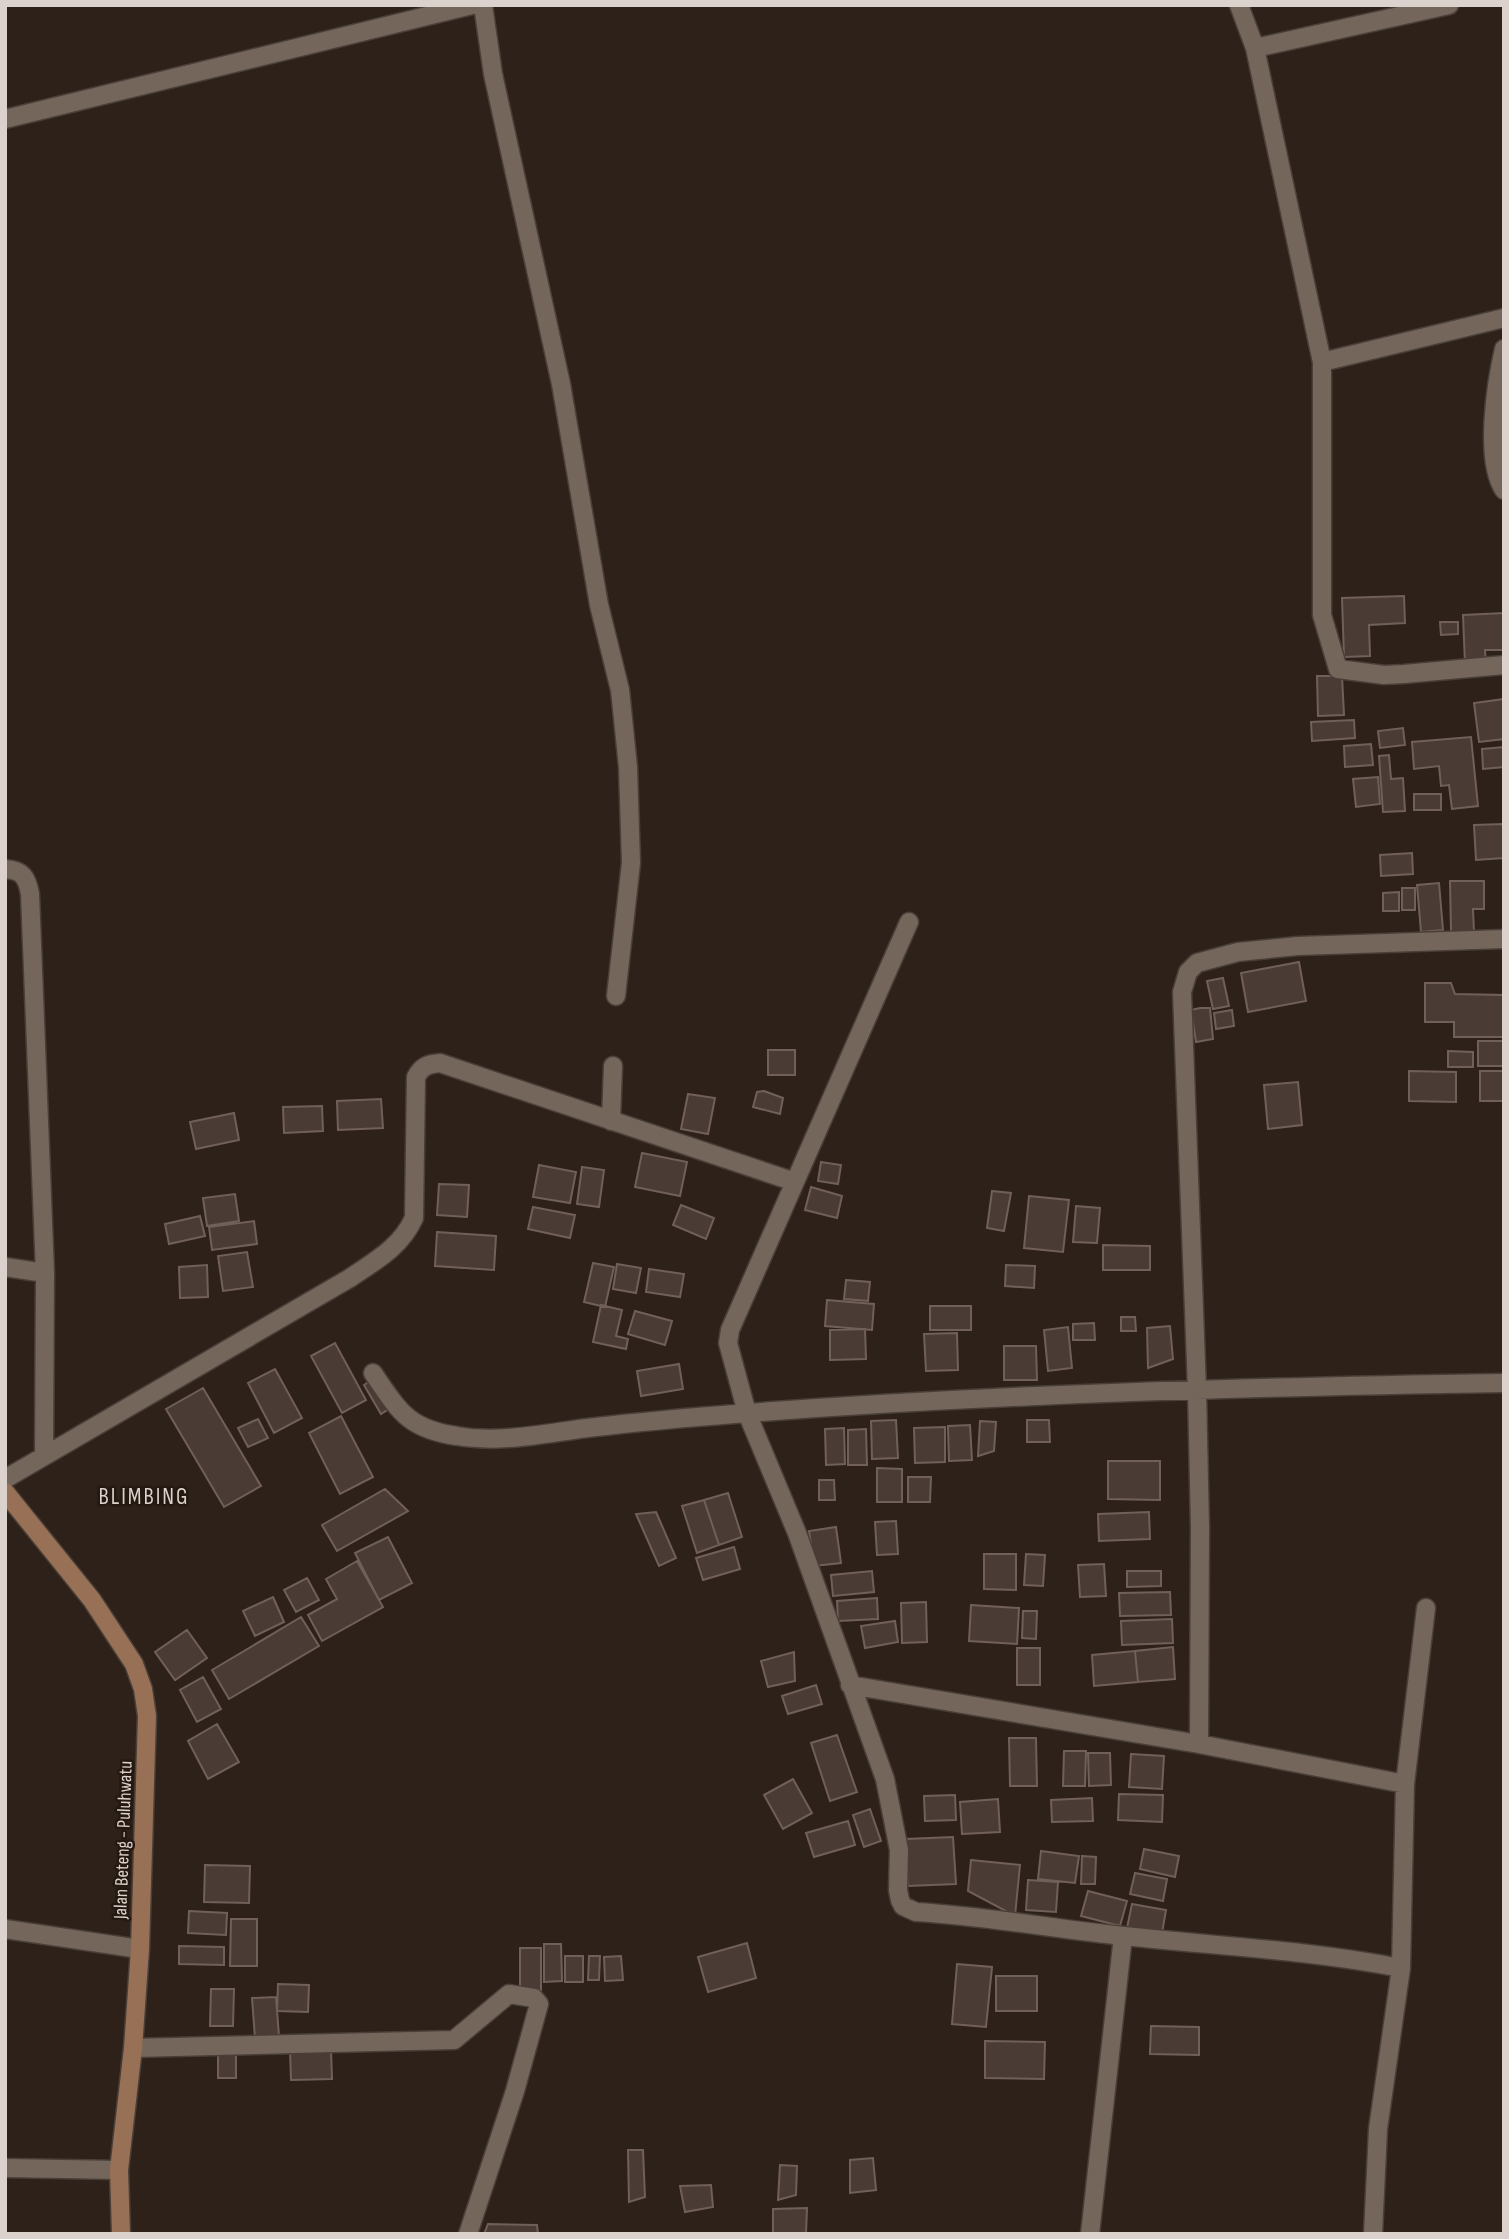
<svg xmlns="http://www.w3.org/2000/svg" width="1509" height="2239" viewBox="0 0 1509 2239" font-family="'Sofia Sans Condensed',sans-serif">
<rect width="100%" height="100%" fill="#2e2119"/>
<path fill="#4a3b34" stroke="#716059" stroke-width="2" d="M 1404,596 L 1405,623 L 1369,625 L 1370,656 L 1344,657 L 1342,598 Z
M 1504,613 L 1504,650 L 1485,650 L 1486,663 L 1465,664 L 1463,615 Z
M 1440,622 L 1458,622 L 1458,634 L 1441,635 Z
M 1317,676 L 1342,676 L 1344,715 L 1318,716 Z
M 1504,699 L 1504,739 L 1479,742 L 1474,703 Z
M 1354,720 L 1355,738 L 1312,741 L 1311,722 Z
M 1403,728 L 1405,745 L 1380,748 L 1378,731 Z
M 1471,737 L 1478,806 L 1452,809 L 1449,785 L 1441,786 L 1439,766 L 1414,769 L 1412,742 Z
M 1371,744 L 1373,765 L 1345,767 L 1344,746 Z
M 1504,747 L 1504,767 L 1483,769 L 1482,749 Z
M 1389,755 L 1391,779 L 1403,778 L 1405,811 L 1383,812 L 1379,756 Z
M 1378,777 L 1380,804 L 1356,807 L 1353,779 Z
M 1414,794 L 1441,794 L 1441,810 L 1414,810 Z
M 1504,824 L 1504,858 L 1476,860 L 1474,825 Z
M 1412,853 L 1413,874 L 1381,876 L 1380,855 Z
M 1450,881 L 1484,881 L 1484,909 L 1473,909 L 1474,932 L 1451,932 Z
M 1439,883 L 1443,930 L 1421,932 L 1417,885 Z
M 1402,888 L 1415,888 L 1415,910 L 1402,910 Z
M 1399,892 L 1399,911 L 1383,911 L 1383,893 Z
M 1299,962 L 1306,1001 L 1248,1012 L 1241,973 Z
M 1223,978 L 1229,1006 L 1213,1009 L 1207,981 Z
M 1425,983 L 1451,983 L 1455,994 L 1504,995 L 1504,1037 L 1454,1037 L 1454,1022 L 1425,1022 Z
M 1200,1008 L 1210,1008 L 1213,1039 L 1196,1042 L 1191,1010 Z
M 1232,1010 L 1234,1026 L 1216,1029 L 1214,1013 Z
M 1478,1041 L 1504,1041 L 1504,1066 L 1478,1066 Z
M 768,1050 L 795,1050 L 795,1075 L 768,1075 Z
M 1448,1051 L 1473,1052 L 1473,1067 L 1448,1067 Z
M 1409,1071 L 1456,1072 L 1456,1102 L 1409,1101 Z
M 1480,1071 L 1504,1071 L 1504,1101 L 1480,1101 Z
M 1298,1082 L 1302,1125 L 1268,1129 L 1264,1085 Z
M 764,1091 L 783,1098 L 780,1114 L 753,1107 L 757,1092 Z
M 688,1094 L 715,1098 L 708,1134 L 681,1129 Z
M 381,1099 L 383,1128 L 338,1130 L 337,1101 Z
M 322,1106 L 323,1131 L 284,1133 L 283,1107 Z
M 234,1113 L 239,1140 L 196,1149 L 190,1122 Z
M 642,1153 L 687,1162 L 680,1196 L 635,1187 Z
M 821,1162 L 841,1165 L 838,1184 L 818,1181 Z
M 539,1165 L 576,1172 L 570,1203 L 533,1197 Z
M 582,1167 L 604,1170 L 599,1207 L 577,1204 Z
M 439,1184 L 469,1185 L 467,1217 L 437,1215 Z
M 811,1187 L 842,1196 L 837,1218 L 805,1210 Z
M 992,1191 L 1011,1193 L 1004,1231 L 987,1228 Z
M 235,1194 L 239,1221 L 207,1226 L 203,1198 Z
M 1029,1196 L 1069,1200 L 1063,1252 L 1024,1248 Z
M 681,1205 L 714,1218 L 706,1239 L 673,1225 Z
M 1076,1206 L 1100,1208 L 1097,1243 L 1073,1242 Z
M 533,1207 L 575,1215 L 570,1238 L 528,1229 Z
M 200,1216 L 205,1236 L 169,1244 L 165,1224 Z
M 254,1221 L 257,1244 L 212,1250 L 209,1227 Z
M 437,1232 L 496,1236 L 494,1270 L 435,1266 Z
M 1103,1245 L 1150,1246 L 1150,1270 L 1103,1270 Z
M 247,1252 L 253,1287 L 223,1291 L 218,1256 Z
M 593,1263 L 614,1267 L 605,1307 L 584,1302 Z
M 617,1264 L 641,1268 L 636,1293 L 613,1289 Z
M 207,1265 L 208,1297 L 180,1298 L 179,1267 Z
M 1006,1265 L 1035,1266 L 1034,1288 L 1005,1286 Z
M 649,1269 L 684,1274 L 680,1297 L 646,1292 Z
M 846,1280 L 870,1282 L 868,1301 L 844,1299 Z
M 827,1300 L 874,1304 L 872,1330 L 825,1326 Z
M 601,1305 L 622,1310 L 616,1336 L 628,1339 L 626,1349 L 593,1342 Z
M 930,1306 L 971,1306 L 971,1330 L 930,1330 Z
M 635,1311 L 672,1321 L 665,1345 L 628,1334 Z
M 1121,1317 L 1135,1317 L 1136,1331 L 1121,1331 Z
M 1094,1323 L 1095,1340 L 1073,1340 L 1073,1324 Z
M 1170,1326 L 1173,1359 L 1148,1368 L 1147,1328 Z
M 1068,1327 L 1072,1368 L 1048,1371 L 1044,1330 Z
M 865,1329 L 866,1359 L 830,1360 L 830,1330 Z
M 957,1333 L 958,1370 L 926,1371 L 924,1334 Z
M 335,1343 L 366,1400 L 342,1413 L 311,1356 Z
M 1004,1346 L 1036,1346 L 1037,1380 L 1004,1380 Z
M 679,1364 L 683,1389 L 641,1396 L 637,1371 Z
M 275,1369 L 302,1418 L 274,1433 L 248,1383 Z
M 378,1376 L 395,1405 L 381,1414 L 364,1385 Z
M 203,1388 L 261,1486 L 224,1507 L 166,1409 Z
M 341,1416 L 373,1477 L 340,1494 L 309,1433 Z
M 258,1419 L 268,1438 L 248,1447 L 238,1428 Z
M 896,1420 L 898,1458 L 872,1459 L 871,1421 Z
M 1027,1420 L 1049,1420 L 1050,1442 L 1027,1442 Z
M 980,1421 L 996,1422 L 994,1451 L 978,1456 Z
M 970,1425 L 972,1460 L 949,1461 L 948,1426 Z
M 945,1427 L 945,1462 L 915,1463 L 914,1428 Z
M 844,1428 L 845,1464 L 826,1465 L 825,1429 Z
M 866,1429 L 867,1465 L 848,1465 L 848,1430 Z
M 1108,1461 L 1160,1461 L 1160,1500 L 1108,1499 Z
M 877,1468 L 902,1469 L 902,1502 L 877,1502 Z
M 908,1477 L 931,1477 L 930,1502 L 908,1502 Z
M 819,1480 L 834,1480 L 835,1500 L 819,1500 Z
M 385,1489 L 408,1511 L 337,1551 L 322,1525 Z
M 728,1493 L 742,1537 L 719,1545 L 704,1500 Z
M 704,1500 L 719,1545 L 697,1553 L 682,1506 Z
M 656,1512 L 676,1558 L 659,1566 L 636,1514 Z
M 1149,1512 L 1150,1539 L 1099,1541 L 1098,1514 Z
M 896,1521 L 898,1554 L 877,1555 L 875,1522 Z
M 836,1527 L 841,1563 L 814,1566 L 809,1531 Z
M 388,1537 L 412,1583 L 379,1600 L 355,1553 Z
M 734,1547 L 740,1569 L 703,1580 L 696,1558 Z
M 984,1554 L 1016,1554 L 1016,1590 L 984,1589 Z
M 1026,1554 L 1045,1555 L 1043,1586 L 1024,1585 Z
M 357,1561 L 383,1607 L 322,1641 L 308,1615 L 337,1599 L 326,1579 Z
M 1104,1564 L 1106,1596 L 1080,1597 L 1078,1565 Z
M 872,1571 L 874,1592 L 833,1596 L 831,1575 Z
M 1127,1571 L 1161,1571 L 1161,1586 L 1127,1587 Z
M 307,1578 L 319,1600 L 296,1612 L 284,1590 Z
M 1170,1592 L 1171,1615 L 1120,1616 L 1119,1593 Z
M 273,1597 L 284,1622 L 255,1636 L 243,1611 Z
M 877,1598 L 878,1619 L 838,1621 L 837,1601 Z
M 926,1602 L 927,1642 L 902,1643 L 901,1603 Z
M 971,1605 L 1019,1608 L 1017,1644 L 969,1641 Z
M 1023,1611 L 1037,1611 L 1036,1639 L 1022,1638 Z
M 301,1617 L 319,1646 L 229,1699 L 212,1670 Z
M 1172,1619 L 1173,1643 L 1122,1645 L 1121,1621 Z
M 895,1621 L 898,1642 L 865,1648 L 861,1626 Z
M 187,1630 L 207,1658 L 175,1680 L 155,1652 Z
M 1173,1647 L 1175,1679 L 1138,1682 L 1135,1651 Z
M 1017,1648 L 1040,1648 L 1040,1685 L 1017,1685 Z
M 1135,1651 L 1138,1682 L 1094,1686 L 1092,1655 Z
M 794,1652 L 795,1681 L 768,1687 L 761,1661 Z
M 203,1677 L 221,1709 L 197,1722 L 180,1690 Z
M 816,1685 L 822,1704 L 788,1714 L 782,1696 Z
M 217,1724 L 239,1762 L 208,1779 L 188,1741 Z
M 837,1735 L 857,1792 L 830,1801 L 811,1743 Z
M 1009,1738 L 1036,1738 L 1037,1786 L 1010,1786 Z
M 1064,1751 L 1086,1751 L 1085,1786 L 1063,1786 Z
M 1088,1753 L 1110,1753 L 1111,1785 L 1089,1786 Z
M 1131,1754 L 1164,1756 L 1162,1789 L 1129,1787 Z
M 793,1779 L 812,1813 L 783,1829 L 764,1795 Z
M 1119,1794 L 1163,1795 L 1162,1822 L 1118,1820 Z
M 955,1795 L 956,1820 L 925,1821 L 924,1796 Z
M 1092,1798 L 1093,1821 L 1052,1822 L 1051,1800 Z
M 998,1799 L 1000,1832 L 962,1834 L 960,1802 Z
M 870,1809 L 881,1841 L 864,1847 L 853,1815 Z
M 848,1821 L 855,1845 L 814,1857 L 806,1833 Z
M 953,1837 L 956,1884 L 908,1886 L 906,1839 Z
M 1144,1849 L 1179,1856 L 1175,1877 L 1140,1869 Z
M 1041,1851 L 1079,1856 L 1075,1883 L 1038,1879 Z
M 1082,1856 L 1096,1857 L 1095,1884 L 1081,1884 Z
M 971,1860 L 1020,1865 L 1015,1916 L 968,1891 Z
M 205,1865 L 250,1866 L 249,1903 L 204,1902 Z
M 1135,1873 L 1167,1879 L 1163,1901 L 1130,1894 Z
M 1028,1880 L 1058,1882 L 1056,1912 L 1026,1910 Z
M 1088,1891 L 1127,1901 L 1120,1926 L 1081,1916 Z
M 1132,1904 L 1166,1910 L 1162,1933 L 1127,1928 Z
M 189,1911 L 227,1913 L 226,1935 L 188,1933 Z
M 231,1919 L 257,1919 L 257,1966 L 230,1966 Z
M 747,1943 L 756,1978 L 708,1992 L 698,1957 Z
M 544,1944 L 561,1944 L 562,1981 L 544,1982 Z
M 179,1946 L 224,1947 L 224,1965 L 179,1964 Z
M 520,1948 L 541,1948 L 541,1990 L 520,1990 Z
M 565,1956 L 583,1956 L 583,1982 L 565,1982 Z
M 589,1956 L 600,1956 L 599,1980 L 588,1980 Z
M 621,1956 L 623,1980 L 605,1981 L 604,1957 Z
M 957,1964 L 992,1967 L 986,2027 L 952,2024 Z
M 996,1976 L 1037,1976 L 1037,2011 L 996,2011 Z
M 278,1984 L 309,1985 L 308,2012 L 277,2011 Z
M 211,1989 L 234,1989 L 233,2026 L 210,2026 Z
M 276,1997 L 279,2036 L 255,2038 L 252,1998 Z
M 1151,2026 L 1199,2027 L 1199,2055 L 1150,2054 Z
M 985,2041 L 1045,2042 L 1044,2079 L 985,2078 Z
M 218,2049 L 236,2049 L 236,2078 L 218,2078 Z
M 331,2050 L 332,2079 L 291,2080 L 290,2051 Z
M 628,2150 L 643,2150 L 645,2197 L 629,2202 Z
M 873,2158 L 876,2190 L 850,2193 L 850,2160 Z
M 780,2165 L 797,2166 L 796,2195 L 778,2200 Z
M 711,2185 L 713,2207 L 685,2212 L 680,2186 Z
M 807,2208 L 806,2234 L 773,2234 L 773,2209 Z
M 488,2224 L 537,2225 L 538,2234 L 484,2234 Z"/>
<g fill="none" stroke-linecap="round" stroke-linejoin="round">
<g stroke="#493f38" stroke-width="21">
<path id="street" d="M 483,5 L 493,74 L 561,384 L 599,605 L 620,690 L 628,767 L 631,863 L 616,996
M 1239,5 L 1255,48 L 1322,362 L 1322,615 L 1338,669 L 1384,675 L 1404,674 L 1504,665
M 1255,48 L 1449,5
M 5,119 L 472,5
M 1504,349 C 1496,383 1484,460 1504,490
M 1322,362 L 1504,318
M 5,869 C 23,870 27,878 30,894 L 45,1273 L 44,1456
M 909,922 L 730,1330 L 728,1343 L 747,1413 L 797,1533 L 885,1779 L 899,1850 L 898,1890 L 900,1900 L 903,1906 L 916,1912 C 986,1916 1055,1929 1124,1936 C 1217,1946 1309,1950 1401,1968
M 611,1121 L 613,1066
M 5,1267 L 45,1273
M 373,1373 C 399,1411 408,1429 457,1436 C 503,1444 550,1432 596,1427 C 646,1421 696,1417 747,1413 C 999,1394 1251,1387 1504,1383
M 5,1479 L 350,1278 C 375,1261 401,1247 414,1218 L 416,1077 C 422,1066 428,1064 440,1063 L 795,1182
M 850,1685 L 1199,1744 L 1405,1784 L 1401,1968 L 1378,2129 L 1373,2234
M 1199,1744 L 1200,1528 L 1197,1390 L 1182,992 L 1188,972 L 1197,963 L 1238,952 L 1298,946 L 1504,939
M 1405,1784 L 1426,1608
M 5,1929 L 140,1949
M 133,2048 L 454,2040 L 509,1994 L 534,1998 L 539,2004 L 515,2091 L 468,2234
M 5,2168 L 119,2170
M 1090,2234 L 1123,1936"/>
</g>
<g stroke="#493f38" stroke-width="21">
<path id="secondary" d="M 5,1492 L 92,1600 L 134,1664 L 143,1689 L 147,1716 L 140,1949 L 133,2048 L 119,2170 L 121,2234"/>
</g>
<use href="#street" stroke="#75665c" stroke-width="18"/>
<use href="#secondary" stroke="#977055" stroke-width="18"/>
</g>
<g text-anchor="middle" stroke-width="5" stroke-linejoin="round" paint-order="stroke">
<g font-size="19" fill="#dbd2cd" stroke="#241810">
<text transform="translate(122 1840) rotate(-88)" y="7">Jalan Beteng - Puluhwatu</text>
</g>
<g font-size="23" letter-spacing="2" fill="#dbd2cd" stroke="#241810">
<text x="144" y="1504">BLIMBING</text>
</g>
</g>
<rect width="1509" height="2239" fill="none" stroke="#dbd2cd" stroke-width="14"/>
</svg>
